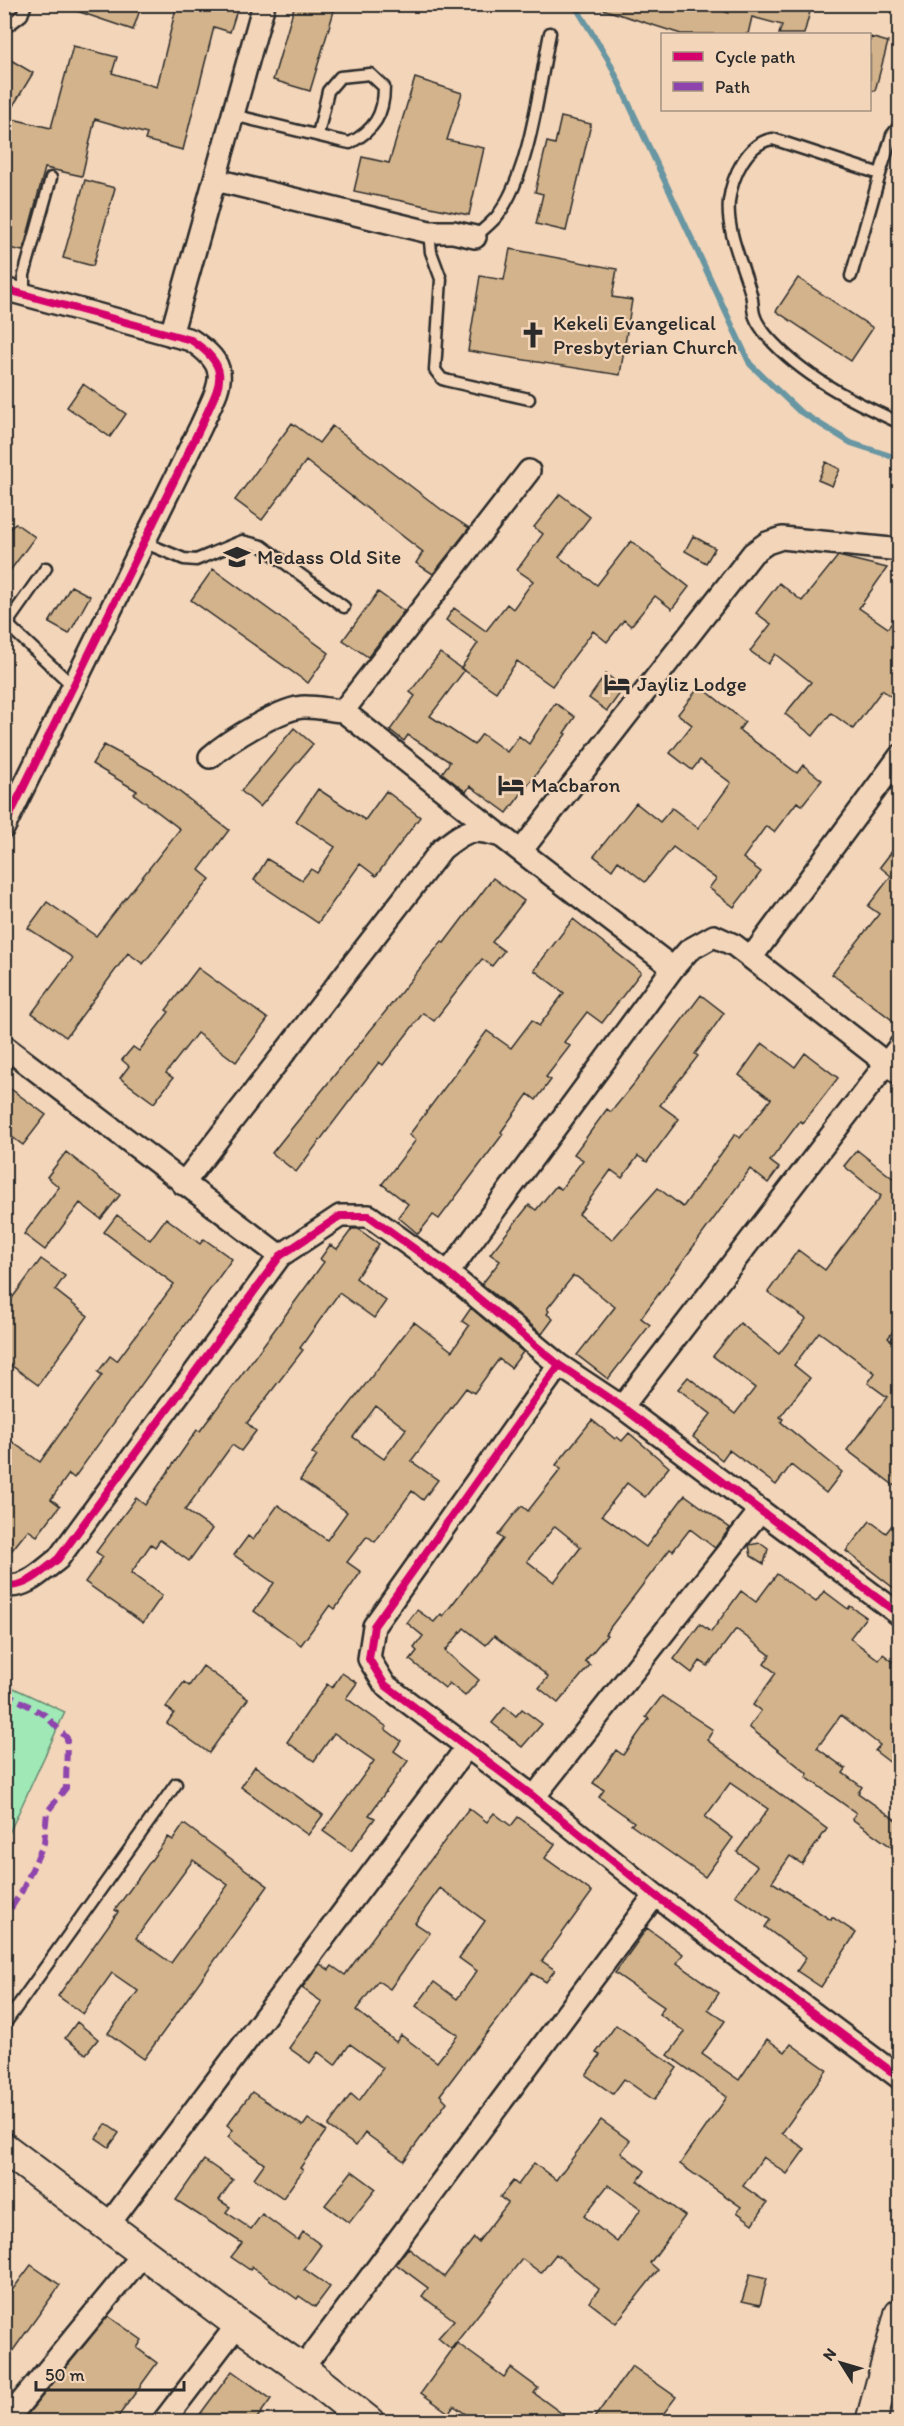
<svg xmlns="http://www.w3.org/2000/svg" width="904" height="2426" viewBox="0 0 904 2426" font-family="Itim,sans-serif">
<rect width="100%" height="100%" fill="#f3d5b9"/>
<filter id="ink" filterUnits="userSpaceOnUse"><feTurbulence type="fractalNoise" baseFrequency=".0167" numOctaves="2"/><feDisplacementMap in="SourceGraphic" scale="12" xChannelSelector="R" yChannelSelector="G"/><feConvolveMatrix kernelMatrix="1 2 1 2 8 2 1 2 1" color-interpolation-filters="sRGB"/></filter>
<g filter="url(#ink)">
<path fill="#a0e9b7" stroke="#668a71" stroke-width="1.5" d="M 5,1684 L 65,1712 L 5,1842 Z"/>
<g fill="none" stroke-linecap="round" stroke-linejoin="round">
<path stroke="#6896a2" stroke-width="6" d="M 574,4 L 608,59 L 750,364 L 799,411 L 851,443 L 900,459"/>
</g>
<path fill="#d2b38b" stroke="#2b2b2b" stroke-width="1.5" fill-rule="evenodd" d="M 66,4 L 142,4 L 133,30 L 65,7 Z
M 177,4 L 239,4 L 230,32 L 214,27 L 183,150 L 145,140 L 147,134 L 95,119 L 82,176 L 45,168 L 23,251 L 4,247 L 4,132 L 8,118 L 51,128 L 73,46 L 117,57 L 112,73 L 157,87 Z
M 295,4 L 312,4 L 334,11 L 310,91 L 273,80 Z
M 599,4 L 702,4 L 729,13 L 725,10 L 726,4 L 812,4 L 804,34 L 779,34 L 782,25 L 752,17 L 748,34 L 681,34 L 599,8 Z
M 870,37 L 888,42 L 875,91 L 870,90 Z
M 4,56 L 33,73 L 4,121 Z
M 415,78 L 462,93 L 447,140 L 484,148 L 469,215 L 354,191 L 362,157 L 389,163 Z
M 561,117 L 591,124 L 566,231 L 536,224 L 543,194 L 535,192 L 547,142 L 555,144 Z
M 85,180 L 115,188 L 93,266 L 63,258 Z
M 510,249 L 617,269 L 612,297 L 632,300 L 620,375 L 468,351 L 480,276 L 504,280 Z
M 798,278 L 873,328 L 851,361 L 776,311 Z
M 83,384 L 126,414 L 110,437 L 67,407 Z
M 292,423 L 319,443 L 332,426 L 442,510 L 469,528 L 433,574 L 416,563 L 423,552 L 306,461 L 262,520 L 235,500 Z
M 826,462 L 840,469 L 832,486 L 818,480 Z
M 560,494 L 590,517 L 559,557 L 597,585 L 631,541 L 689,587 L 672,609 L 655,596 L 631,626 L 624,620 L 607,642 L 593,631 L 552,686 L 517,661 L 496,692 L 461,668 L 478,643 L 446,620 L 454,608 L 486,631 L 507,604 L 513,609 L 533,581 L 517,570 L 543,534 L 534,527 Z
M 15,523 L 35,537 L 4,579 L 4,537 Z
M 693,536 L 715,548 L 706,563 L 685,551 Z
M 838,556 L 887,568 L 859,608 L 888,628 L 900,612 L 900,703 L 882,690 L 853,729 L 831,713 L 813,736 L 785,714 L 811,682 L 775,654 L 768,664 L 750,651 L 771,624 L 756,613 L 779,583 L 802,601 Z
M 213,569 L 329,653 L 308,683 L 191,600 Z
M 71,586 L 90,596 L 69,634 L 49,623 Z
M 378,592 L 404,611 L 368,657 L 343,640 Z
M 440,653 L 464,671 L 430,716 L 474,745 L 482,734 L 507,752 L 519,736 L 529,744 L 555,703 L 575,717 L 564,733 L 566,734 L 507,813 L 470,786 L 466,792 L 442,773 L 450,762 L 408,735 L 404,741 L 390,730 L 415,696 L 410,692 Z
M 606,674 L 624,688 L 607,711 L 589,698 Z
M 700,686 L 745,722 L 739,730 L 797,773 L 803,765 L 822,780 L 802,805 L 797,802 L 774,832 L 766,826 L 743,858 L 761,872 L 734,907 L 709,888 L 716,879 L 673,847 L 645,882 L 618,861 L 612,870 L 594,856 L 636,803 L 660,822 L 672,808 L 698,828 L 731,783 L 700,760 L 692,770 L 670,753 L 692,725 L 678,714 Z
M 294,728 L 313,744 L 260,807 L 241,791 Z
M 104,745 L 152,771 L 229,830 L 199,870 L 210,879 L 143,964 L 128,953 L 66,1037 L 32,1013 L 73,958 L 28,928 L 47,902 L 96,936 L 180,829 L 134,794 L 137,791 L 92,764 Z
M 318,789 L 365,820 L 386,791 L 420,817 L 376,876 L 360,864 L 318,923 L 254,880 L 267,859 L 302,880 L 311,869 L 317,873 L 335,847 L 296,821 Z
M 900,841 L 900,1026 L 832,974 L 879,914 L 868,906 L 891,876 L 880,867 Z
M 493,878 L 524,901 L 492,942 L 504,951 L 492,966 L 482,959 L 434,1021 L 423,1013 L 383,1065 L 379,1062 L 296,1172 L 272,1153 L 442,941 L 444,943 Z
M 573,919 L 641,972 L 602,1023 L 587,1012 L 564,1042 L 570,1046 L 546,1077 L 551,1080 L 536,1100 L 528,1094 L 501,1132 L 503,1134 L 439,1219 L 433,1215 L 418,1234 L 398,1217 L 408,1204 L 382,1184 L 416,1140 L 409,1135 L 487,1031 L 511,1048 L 532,1020 L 539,1026 L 564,993 L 534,970 Z
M 198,968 L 268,1019 L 236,1062 L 197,1033 L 166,1073 L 173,1078 L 154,1103 L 120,1078 L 129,1066 L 122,1060 L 133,1047 L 139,1051 L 169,1012 L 166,1010 Z
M 701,995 L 724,1013 L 695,1054 L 698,1056 L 660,1105 L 679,1119 L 647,1162 L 638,1156 L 622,1178 L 611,1170 L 579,1214 L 612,1240 L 658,1188 L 683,1207 L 735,1134 L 740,1138 L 771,1099 L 739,1075 L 762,1043 L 795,1067 L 805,1053 L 838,1078 L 803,1123 L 800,1121 L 770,1161 L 779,1168 L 768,1183 L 750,1169 L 641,1318 L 650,1325 L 608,1379 L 577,1355 L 615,1307 L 577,1277 L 573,1276 L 547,1309 L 549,1311 L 547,1314 L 553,1319 L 542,1334 L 482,1284 L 500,1261 L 490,1254 L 529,1205 L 536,1210 L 556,1186 L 561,1189 L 583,1160 L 574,1154 L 607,1109 L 611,1112 L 633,1085 Z
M 4,1084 L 46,1115 L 23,1145 L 4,1131 Z
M 857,1150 L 900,1184 L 900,1322 L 888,1338 L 900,1347 L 900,1490 L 847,1450 L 887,1397 L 868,1383 L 875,1373 L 819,1332 L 794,1365 L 810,1378 L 780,1417 L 783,1419 L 781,1422 L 842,1472 L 826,1493 L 791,1465 L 776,1485 L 729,1450 L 722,1460 L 693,1437 L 711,1414 L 678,1389 L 688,1377 L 735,1414 L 755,1388 L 713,1356 L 740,1323 L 779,1354 L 806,1319 L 768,1292 L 798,1250 L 825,1270 L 881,1196 L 844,1166 Z
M 66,1152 L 120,1195 L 101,1219 L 80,1203 L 45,1250 L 24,1234 L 59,1187 L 47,1177 Z
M 117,1215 L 150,1240 L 166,1218 L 200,1244 L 204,1239 L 232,1259 L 74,1478 L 69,1474 L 51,1499 L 60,1506 L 37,1536 L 28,1530 L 4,1560 L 4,1436 L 40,1462 L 102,1375 L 98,1372 L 110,1356 L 117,1361 L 174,1284 L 104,1232 Z
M 352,1229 L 358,1229 L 379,1244 L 356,1278 L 386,1301 L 374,1318 L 339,1293 L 300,1348 L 303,1350 L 247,1423 L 256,1431 L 241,1451 L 232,1445 L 185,1510 L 212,1529 L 189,1561 L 160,1540 L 155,1547 L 151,1544 L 131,1573 L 162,1596 L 143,1623 L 85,1582 L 103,1557 L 96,1552 L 136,1498 L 145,1505 L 197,1430 L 200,1431 L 281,1321 L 324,1262 L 320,1259 L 330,1245 L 337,1249 Z
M 41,1259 L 65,1276 L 55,1290 L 88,1316 L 38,1385 L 4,1360 L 4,1309 Z
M 471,1308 L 523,1352 L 511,1368 L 499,1359 L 474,1393 L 466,1388 L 411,1461 L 438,1480 L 423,1500 L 412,1491 L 375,1542 L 367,1536 L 347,1562 L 361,1572 L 335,1609 L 330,1605 L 301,1645 L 254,1611 L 274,1583 L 234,1555 L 248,1536 L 253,1540 L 278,1505 L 327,1540 L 347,1512 L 300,1480 L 317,1456 L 312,1453 L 414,1322 L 452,1351 L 469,1326 L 462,1321 ZM 376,1406 L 406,1429 L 384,1459 L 353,1437 Z
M 592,1420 L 615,1439 L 617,1437 L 622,1441 L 629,1433 L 669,1467 L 645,1497 L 627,1483 L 602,1515 L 646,1547 L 685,1495 L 730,1528 L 715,1548 L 690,1529 L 673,1551 L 670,1549 L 605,1634 L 607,1635 L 585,1661 L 590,1665 L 558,1703 L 539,1688 L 548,1677 L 544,1673 L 494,1636 L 486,1645 L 464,1628 L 445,1651 L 479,1680 L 465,1696 L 449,1683 L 445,1688 L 410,1660 L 417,1651 L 414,1648 L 423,1636 L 407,1623 L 417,1610 L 434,1622 L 441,1614 L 443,1616 L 503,1539 L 498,1535 L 516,1512 L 522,1506 L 528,1511 L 561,1469 L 556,1465 ZM 555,1526 L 581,1547 L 554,1582 L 527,1561 Z
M 900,1515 L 900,1593 L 846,1551 L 870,1521 L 886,1533 Z
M 760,1543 L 768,1549 L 764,1564 L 751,1556 L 749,1545 Z
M 777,1574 L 816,1602 L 824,1591 L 848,1609 L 850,1606 L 866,1617 L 850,1638 L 879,1660 L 883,1654 L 900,1667 L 900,1770 L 875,1751 L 880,1745 L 841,1715 L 817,1748 L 846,1769 L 843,1773 L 862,1787 L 858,1793 L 900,1823 L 900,1853 L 852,1819 L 856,1813 L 806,1777 L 808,1774 L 749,1727 L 761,1711 L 753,1705 L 776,1673 L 764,1664 L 770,1655 L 736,1629 L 708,1666 L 700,1661 L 692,1673 L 674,1659 L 700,1624 L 711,1632 L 741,1591 L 756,1602 Z
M 203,1666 L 248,1699 L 209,1753 L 167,1723 L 174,1713 L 166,1707 L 184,1682 L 189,1686 Z
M 342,1673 L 357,1683 L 346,1698 L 387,1727 L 385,1729 L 401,1741 L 394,1751 L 408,1761 L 369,1815 L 375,1818 L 351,1851 L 323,1831 L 374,1761 L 334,1733 L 314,1761 L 287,1742 L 327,1684 L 332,1688 Z
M 662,1696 L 713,1730 L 707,1740 L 827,1829 L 802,1864 L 790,1856 L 772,1882 L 831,1920 L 832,1917 L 856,1933 L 821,1987 L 797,1971 L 806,1958 L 765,1927 L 770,1920 L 735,1895 L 757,1866 L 737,1852 L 768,1809 L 730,1783 L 705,1817 L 733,1838 L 705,1877 L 631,1825 L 634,1822 L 599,1797 L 604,1790 L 593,1783 L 616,1750 L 623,1755 L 649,1719 L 646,1717 Z
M 505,1707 L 516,1716 L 522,1709 L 542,1724 L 522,1747 L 492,1723 Z
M 255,1766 L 323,1815 L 308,1835 L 241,1787 Z
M 469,1808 L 487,1822 L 494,1813 L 511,1826 L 518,1817 L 555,1844 L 545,1858 L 592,1892 L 542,1961 L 555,1970 L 546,1982 L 532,1973 L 440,2095 L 447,2102 L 404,2161 L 365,2133 L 356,2146 L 328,2126 L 351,2094 L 359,2101 L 383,2068 L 350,2044 L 335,2065 L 318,2052 L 310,2063 L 289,2048 L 322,2002 L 302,1988 L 320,1964 L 329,1970 L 332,1966 L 345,1975 ZM 440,1888 L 485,1921 L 459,1958 L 477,1971 L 457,1999 L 434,1982 L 416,2006 L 458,2035 L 437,2062 L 401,2035 L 396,2042 L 356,2010 L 378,1981 L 390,1989 L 430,1933 L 415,1923 Z
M 184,1824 L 268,1886 L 144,2059 L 108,2033 L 138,1991 L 112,1973 L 83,2014 L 58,1996 L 118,1912 L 115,1910 L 168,1837 L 173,1840 ZM 193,1860 L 228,1885 L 171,1963 L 136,1938 Z
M 647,1928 L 683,1954 L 677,1963 L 719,1993 L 708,2009 L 725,2021 L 702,2054 L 739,2080 L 767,2039 L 785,2052 L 791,2044 L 827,2070 L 782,2133 L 805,2149 L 787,2174 L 763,2157 L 743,2186 L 767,2203 L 753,2224 L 737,2212 L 741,2207 L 680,2164 L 727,2097 L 668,2055 L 685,2032 L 659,2014 L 664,2007 L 615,1973 Z
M 77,2022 L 98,2039 L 86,2054 L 65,2038 Z
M 616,2025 L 677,2068 L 654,2100 L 624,2079 L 613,2094 L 586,2075 L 600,2055 L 596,2053 Z
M 252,2092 L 303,2126 L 308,2119 L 326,2131 L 300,2168 L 303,2170 L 283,2198 L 254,2178 L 264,2164 L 228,2137 L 233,2130 L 227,2125 Z
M 601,2120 L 630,2141 L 621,2153 L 645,2171 L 638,2181 L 685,2216 L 650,2263 L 658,2270 L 616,2323 L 589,2302 L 599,2289 L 556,2254 L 541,2273 L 522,2259 L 451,2349 L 438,2338 L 454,2320 L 422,2296 L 428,2288 L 396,2264 L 408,2248 L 444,2277 L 474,2238 L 478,2242 L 508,2203 L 500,2197 L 513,2181 L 518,2185 L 534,2163 L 556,2180 ZM 608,2185 L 641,2209 L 617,2242 L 584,2216 Z
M 106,2124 L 119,2133 L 109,2147 L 96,2138 Z
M 204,2160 L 233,2180 L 219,2200 L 230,2207 L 226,2212 L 251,2229 L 262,2214 L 298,2240 L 303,2232 L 321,2245 L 304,2269 L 330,2287 L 315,2307 L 299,2296 L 297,2299 L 252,2267 L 250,2270 L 231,2257 L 242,2243 L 176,2200 Z
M 352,2171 L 376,2189 L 349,2223 L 325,2205 Z
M 31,2265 L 60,2285 L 4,2363 L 4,2301 Z
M 750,2274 L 767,2278 L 760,2305 L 742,2301 Z
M 108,2316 L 142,2340 L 137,2348 L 157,2363 L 115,2421 L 22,2421 Z
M 457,2343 L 504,2377 L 511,2368 L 538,2388 L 534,2393 L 572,2421 L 476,2421 L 454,2406 L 449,2413 L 421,2393 Z
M 632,2366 L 676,2397 L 658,2421 L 592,2421 Z
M 232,2371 L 271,2399 L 255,2421 L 195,2421 Z"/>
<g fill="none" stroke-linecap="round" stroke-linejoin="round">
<g stroke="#2b2b2b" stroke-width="15">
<path id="lane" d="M 4,24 L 9,25 L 22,15 L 26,4
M 233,115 L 336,140 L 350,143 C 374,130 384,115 384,87 L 370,74 L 340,77 L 328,91 L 318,135
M 880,174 L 892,135 L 900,125
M 429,232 L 431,252 L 441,279 L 435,370 L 442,379 L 449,381 L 529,399
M 475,237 C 482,230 492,223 498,215 C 530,172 539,87 550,33
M 851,276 L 880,174 L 773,139 C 747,142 732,177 729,201 C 726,232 743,265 751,294 C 753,301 752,310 755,317 C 757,323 763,331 767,336 C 802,376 852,401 900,423
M 24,294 L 24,275 L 51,178
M 143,542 L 184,559 L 196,560 L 242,541 L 262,546 L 344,607
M 46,568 L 10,619 L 10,627 L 73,686
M 4,2025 L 176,1784"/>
</g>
<g stroke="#2b2b2b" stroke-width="26">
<path id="street" d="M 216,180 L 429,232 L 453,232 L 475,237
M 4,289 L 191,340 C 235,369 219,385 201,426 L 4,827
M 171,335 L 264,4
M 210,757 C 228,741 282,707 305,707 C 318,707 331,710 343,711
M 496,832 L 343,711 L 529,471
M 521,851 L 753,553 L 767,543 L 782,538 L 891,549
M 751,958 L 900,1074
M 4,1046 L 280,1256
M 183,1184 L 442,849 C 466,830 471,827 501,836 L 673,968
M 448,1273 L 673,968 L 689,950 L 714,936 L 734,945 L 751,958 L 900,756
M 559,1365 L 374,1626 L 369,1659 L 385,1685 L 534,1797 L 655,1895 L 900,2078
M 622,1407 L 900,1046
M 4,1585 C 25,1590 43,1570 58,1559 L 280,1256 L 340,1216 L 369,1216 L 448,1273 L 559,1365 L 622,1407 L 900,1615
M 534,1797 L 760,1511
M 109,2224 L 467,1747
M 302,2369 L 655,1895
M 5,2422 L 144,2253
M 163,2422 L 238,2324"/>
</g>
<g stroke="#2b2b2b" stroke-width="34">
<path id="secondary" d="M 4,2148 L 238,2324 L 302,2369 L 369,2422
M 871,2422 L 900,2314"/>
</g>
<use href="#lane" stroke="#f3d5b9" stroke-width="10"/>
<use href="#street" stroke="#f3d5b9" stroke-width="21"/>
<use href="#secondary" stroke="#f3d5b9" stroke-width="30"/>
<path stroke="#8e44ad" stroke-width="6" stroke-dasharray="12 6" stroke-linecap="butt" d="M 4,1692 L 45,1715 L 67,1738 L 66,1788 L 47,1812 L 44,1843 L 22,1891 L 4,1919"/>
<g stroke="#f3d5b9" stroke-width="11">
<path id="cycleway" d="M 4,289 L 191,340 C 235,369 219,385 201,426 L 4,827
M 559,1365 L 374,1626 L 369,1659 L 385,1685 L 534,1797 L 655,1895 L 900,2078
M 4,1585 C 25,1590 43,1570 58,1559 L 280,1256 L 340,1216 L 369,1216 L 448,1273 L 559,1365 L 622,1407 L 900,1615"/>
</g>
<use href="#cycleway" stroke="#d6006c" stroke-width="8"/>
</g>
</g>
<defs>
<g id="church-bare" transform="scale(2.07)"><path d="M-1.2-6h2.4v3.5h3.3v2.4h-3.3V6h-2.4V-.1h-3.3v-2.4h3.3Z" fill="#2b2b2b" stroke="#f3d5b9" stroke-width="2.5" paint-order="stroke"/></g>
<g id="school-bare" transform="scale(2.07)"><path d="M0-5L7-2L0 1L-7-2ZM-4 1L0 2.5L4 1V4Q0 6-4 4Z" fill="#2b2b2b" stroke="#f3d5b9" stroke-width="2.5" paint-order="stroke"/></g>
<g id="hotel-bare" transform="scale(2.07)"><path d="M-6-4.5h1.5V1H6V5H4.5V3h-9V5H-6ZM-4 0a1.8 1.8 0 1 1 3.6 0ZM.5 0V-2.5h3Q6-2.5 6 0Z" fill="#2b2b2b" stroke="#f3d5b9" stroke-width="2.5" paint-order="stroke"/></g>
</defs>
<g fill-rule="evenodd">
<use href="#church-bare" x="533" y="335"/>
<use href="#school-bare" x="237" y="557"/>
<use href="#hotel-bare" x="617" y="684"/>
<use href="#hotel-bare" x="511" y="785"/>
</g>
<g text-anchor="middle" stroke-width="4.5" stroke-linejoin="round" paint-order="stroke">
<g font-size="21" fill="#2b2b2b" stroke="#f3d5b9" text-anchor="start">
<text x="553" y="330">Kekeli Evangelical<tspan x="553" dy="24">Presbyterian Church</tspan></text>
<text x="257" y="564">Medass Old Site</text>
<text x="637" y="691">Jayliz Lodge</text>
<text x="531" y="792">Macbaron</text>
</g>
</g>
<rect width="904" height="2426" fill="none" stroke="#f3d5b9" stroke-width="24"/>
<rect x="12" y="12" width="880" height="2402" fill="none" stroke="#2b2b2b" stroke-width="2" filter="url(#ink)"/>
<rect x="661" y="33" width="210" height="78" fill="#f3d5b9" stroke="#a39180" stroke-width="1.5"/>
<rect x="673" y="52" width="30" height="9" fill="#d6006c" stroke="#a39180" stroke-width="1.5"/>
<text x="715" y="63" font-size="18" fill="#2b2b2b">Cycle path</text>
<rect x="673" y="82" width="30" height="9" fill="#8e44ad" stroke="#a39180" stroke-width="1.5"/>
<text x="715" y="93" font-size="18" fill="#2b2b2b">Path</text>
<g transform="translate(841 2363) rotate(307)" stroke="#f3d5b9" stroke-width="4.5" paint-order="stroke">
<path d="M0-4.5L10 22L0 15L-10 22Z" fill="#2b2b2b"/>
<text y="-9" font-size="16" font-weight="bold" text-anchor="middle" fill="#2b2b2b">N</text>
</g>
<path d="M36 2381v9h148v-9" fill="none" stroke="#2b2b2b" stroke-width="3"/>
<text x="45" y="2381" font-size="18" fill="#2b2b2b" stroke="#f3d5b9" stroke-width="4.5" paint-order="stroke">50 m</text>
</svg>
